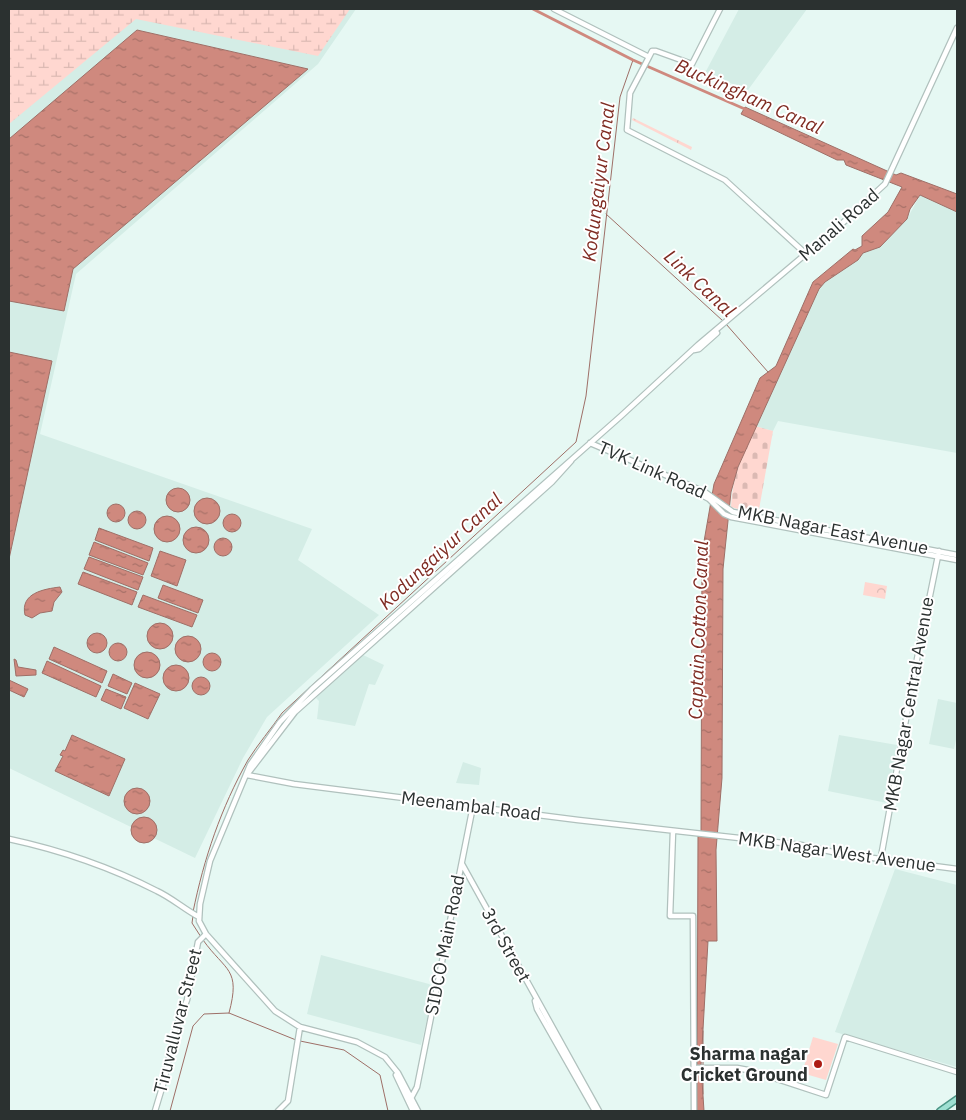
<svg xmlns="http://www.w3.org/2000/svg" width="966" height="1120" viewBox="0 0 966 1120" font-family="'IBM Plex Sans',sans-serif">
<defs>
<pattern id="forest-crowns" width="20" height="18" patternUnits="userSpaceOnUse" patternTransform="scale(1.25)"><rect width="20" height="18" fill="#ffd7d0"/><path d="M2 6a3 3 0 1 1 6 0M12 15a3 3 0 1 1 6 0" fill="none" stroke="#dbb9b3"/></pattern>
<pattern id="wetland-marsh" width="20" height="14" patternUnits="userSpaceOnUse" patternTransform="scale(1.25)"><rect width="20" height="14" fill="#ffd7d0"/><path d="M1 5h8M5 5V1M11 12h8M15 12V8" fill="none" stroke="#dbb9b3"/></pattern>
<pattern id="cemetery-stones" width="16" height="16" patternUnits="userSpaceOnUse" patternTransform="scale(1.25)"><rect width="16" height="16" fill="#ffd7d0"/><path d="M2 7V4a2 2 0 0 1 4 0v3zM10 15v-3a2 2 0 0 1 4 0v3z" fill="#dbb9b3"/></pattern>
<pattern id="water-ripples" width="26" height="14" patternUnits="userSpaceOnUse" patternTransform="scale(1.25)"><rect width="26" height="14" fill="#cf897e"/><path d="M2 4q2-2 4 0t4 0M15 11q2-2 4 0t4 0" fill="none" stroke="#a87168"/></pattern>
</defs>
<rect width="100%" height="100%" fill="#e6f8f3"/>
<path fill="#d4ede6" d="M 9,9 L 356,9 L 318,64 L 76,274 L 40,434 L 312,529 L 298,560 L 379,615 L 267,717 L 243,758 L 195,858 L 9,768 Z
M 739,9 L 807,9 L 748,90 L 705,73 Z
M 920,195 L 957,212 L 957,453 L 778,421 L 773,431 L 755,426 L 819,289 L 825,282 L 858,260 L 863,253 L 880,247 L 907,219 Z
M 361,654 L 384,665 L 375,685 L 369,684 L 355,726 L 317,719 L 319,701 L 316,698 Z
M 938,699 L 957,703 L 957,735 L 954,749 L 929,744 Z
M 839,735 L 897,745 L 887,803 L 828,791 Z
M 463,762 L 481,768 L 479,785 L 456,783 Z
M 895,869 L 957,885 L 957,1067 L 835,1032 Z
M 321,955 L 429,984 L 434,988 L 421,1045 L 307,1014 Z"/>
<path fill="url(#forest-crowns)" d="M 633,118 L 692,147 L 691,150 L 632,120 Z
M 865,582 L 887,586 L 885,599 L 863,595 Z"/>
<path fill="url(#wetland-marsh)" d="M 9,9 L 350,9 L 318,56 L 136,19 L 9,124 Z"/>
<path fill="url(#cemetery-stones)" d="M 755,426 L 773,431 L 758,515 L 731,507 C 732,478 743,452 755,426 Z"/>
<path fill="#ffd7d0" d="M 813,1037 L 838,1044 L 826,1080 L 802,1073 Z"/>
<path fill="url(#water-ripples)" stroke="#9e6f67" d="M 137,30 L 308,69 L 73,269 L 64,311 L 9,301 L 9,139 Z
M 745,107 L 896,175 L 901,173 L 957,194 L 957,212 L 920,195 L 910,209 L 907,219 L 880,247 L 863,253 L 858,260 L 825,282 L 819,289 L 738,467 L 731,492 L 723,569 L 722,778 L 716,850 L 717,941 L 708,941 L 701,1065 L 704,1111 L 697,1111 L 698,835 L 701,835 L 702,553 L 714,484 L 760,378 L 776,366 L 813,282 L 853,249 L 855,250 L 862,246 L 862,236 L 888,212 L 902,187 L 846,165 L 844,160 L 837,160 L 741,114 Z
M 9,352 L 52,361 L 9,559 Z
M166 500a12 12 0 1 1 24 0a12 12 0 1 1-24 0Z
M194 511a13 13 0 1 1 26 0a13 13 0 1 1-26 0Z
M107 513a9 9 0 1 1 18 0a9 9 0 1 1-18 0Z
M128 520a9 9 0 1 1 18 0a9 9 0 1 1-18 0Z
M223 523a9 9 0 1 1 18 0a9 9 0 1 1-18 0Z
M154 529a13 13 0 1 1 26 0a13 13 0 1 1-26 0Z
M183 540a13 13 0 1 1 26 0a13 13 0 1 1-26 0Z
M 99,528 L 153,548 L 149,561 L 95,540 Z
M214 547a9 9 0 1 1 18 0a9 9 0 1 1-18 0Z
M 94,542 L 148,563 L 143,575 L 89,555 Z
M 160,551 L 186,560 L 177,586 L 151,576 Z
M 89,557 L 143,577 L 138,590 L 84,569 Z
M 83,572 L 137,592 L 132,605 L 78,584 Z
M 163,585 L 203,600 L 198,613 L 158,598 Z
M 60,587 L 62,592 L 54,602 L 52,611 L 40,613 L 32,618 L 25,615 C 20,593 44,589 60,587 Z
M 143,595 L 197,615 L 192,627 L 138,607 Z
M147 636a13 13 0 1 1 26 0a13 13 0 1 1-26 0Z
M87 643a10 10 0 1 1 20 0a10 10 0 1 1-20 0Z
M175 649a13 13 0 1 1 26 0a13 13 0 1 1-26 0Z
M109 652a9 9 0 1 1 18 0a9 9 0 1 1-18 0Z
M 54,647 L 107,671 L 102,683 L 49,659 Z
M134 665a13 13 0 1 1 26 0a13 13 0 1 1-26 0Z
M203 662a9 9 0 1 1 18 0a9 9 0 1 1-18 0Z
M 14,659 L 16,660 L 18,667 L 36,670 L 36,675 L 16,676 Z
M 47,661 L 101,686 L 96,697 L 42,673 Z
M163 678a13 13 0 1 1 26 0a13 13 0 1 1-26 0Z
M 113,674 L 132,683 L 127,694 L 108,686 Z
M192 686a9 9 0 1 1 18 0a9 9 0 1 1-18 0Z
M 9,680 L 28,689 L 24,697 L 9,690 Z
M 135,683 L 160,694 L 148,719 L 124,708 Z
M 106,689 L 126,697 L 121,709 L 101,700 Z
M 72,735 L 125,759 L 109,796 L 55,771 L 63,756 L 60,755 L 63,750 L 65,751 Z
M124 801a13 13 0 1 1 26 0a13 13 0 1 1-26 0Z
M131 830a13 13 0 1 1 26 0a13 13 0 1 1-26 0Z"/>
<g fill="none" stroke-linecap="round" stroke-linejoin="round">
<path stroke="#9e6f67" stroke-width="1" d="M 606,214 L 723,321
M 726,324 L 768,372
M 193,912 C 204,858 221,808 248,760 C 258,744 271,729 282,713 L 576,442 L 586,396 L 620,97 L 633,60
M 193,916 L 192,923 L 201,937
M 203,940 C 226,972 241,968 229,1013
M 300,1041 L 344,1050 L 380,1075 L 388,1111
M 703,1067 L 703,1031
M 703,1094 L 703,1071
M 170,1111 L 193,1026 L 204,1014 L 229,1013 L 296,1040"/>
<path stroke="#cf897e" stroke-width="3" d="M 533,9 L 633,60 L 747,110"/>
<g stroke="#b0c1bd" stroke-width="7">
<path id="secondary" d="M 554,9 L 649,57 L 630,93 L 627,130 L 725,180 L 806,254
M 649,57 L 652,51 L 656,51 L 692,64 L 720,9
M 694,350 L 699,349 L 717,333
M 590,443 L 705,492 L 733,512 L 957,555
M 675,481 L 709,499 L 724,514 L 731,517 L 957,560
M 249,772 L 295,712 L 552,482 L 571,461
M 247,775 L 294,784 L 578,820 L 801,845 L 842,854 L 957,869
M 673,831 L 670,916 L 693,916 L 694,1111
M 9,839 C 60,850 110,867 157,891 C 172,898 184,909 199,917
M 881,857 L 916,664 L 939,551
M 462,864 L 599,1111
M 535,1001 L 537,1009 L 595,1111
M 694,1068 L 737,1068 L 753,1071 L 826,1095 L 845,1037 L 957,1072
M 396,1075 L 413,1111
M 409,1102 L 417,1087 L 473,806
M 155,1111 L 164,1081 L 175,1031 L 187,1000 L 198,942 L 206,934
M 278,1111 L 288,1101 L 300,1027
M 418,1111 L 398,1073 L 385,1057 L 357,1042 L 300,1027 L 275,1011 L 206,934 L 199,921 L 200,904 L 210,861 L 250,765 L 280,722 L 312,689 L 621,416 L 698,345 L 846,220 L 885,184 L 957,28"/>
</g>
<g stroke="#4c9686" stroke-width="8">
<path id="primary" d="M 940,1111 L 957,1099"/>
</g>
<use href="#secondary" stroke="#fff" stroke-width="4.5"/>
<use href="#primary" stroke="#9ee0d2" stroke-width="5"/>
</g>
<circle fill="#ad1c14" stroke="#fff" stroke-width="2" cx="818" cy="1064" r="5"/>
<g text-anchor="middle" stroke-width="4" stroke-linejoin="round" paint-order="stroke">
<g font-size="18" fill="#2b3130" stroke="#fff">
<text transform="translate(839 225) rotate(-41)" y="6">Manali Road</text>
<text transform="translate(652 470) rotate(24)" y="6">TVK Link Road</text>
<text transform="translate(833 530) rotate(11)" y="6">MKB Nagar East Avenue</text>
<text transform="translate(909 704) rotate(-80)" y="6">MKB Nagar Central Avenue</text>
<text transform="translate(471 806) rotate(7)" y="6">Meenambal Road</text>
<text transform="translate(837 852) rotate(8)" y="6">MKB Nagar West Avenue</text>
<text transform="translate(445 945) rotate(-79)" y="6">SIDCO Main Road</text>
<text transform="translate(506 945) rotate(61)" y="6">3rd Street</text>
<text transform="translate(178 1021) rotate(-76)" y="6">Tiruvalluvar Street</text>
</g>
<g font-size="18" font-weight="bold" fill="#2b3130" stroke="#fff" text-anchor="end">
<text x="808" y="1060">Sharma nagar<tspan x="808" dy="21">Cricket Ground</tspan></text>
</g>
<g font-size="19" font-style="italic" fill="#7f2b22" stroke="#fff">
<text transform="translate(749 96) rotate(24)" y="7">Buckingham Canal</text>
<text transform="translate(598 182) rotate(-83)" y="7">Kodungaiyur Canal</text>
<text transform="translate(700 283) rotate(43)" y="7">Link Canal</text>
<text transform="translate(440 551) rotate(-43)" y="7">Kodungaiyur Canal</text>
<text transform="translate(698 630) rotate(-88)" y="7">Captain Cotton Canal</text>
</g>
</g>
<rect width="966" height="1120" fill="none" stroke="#2b3130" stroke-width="20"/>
</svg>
